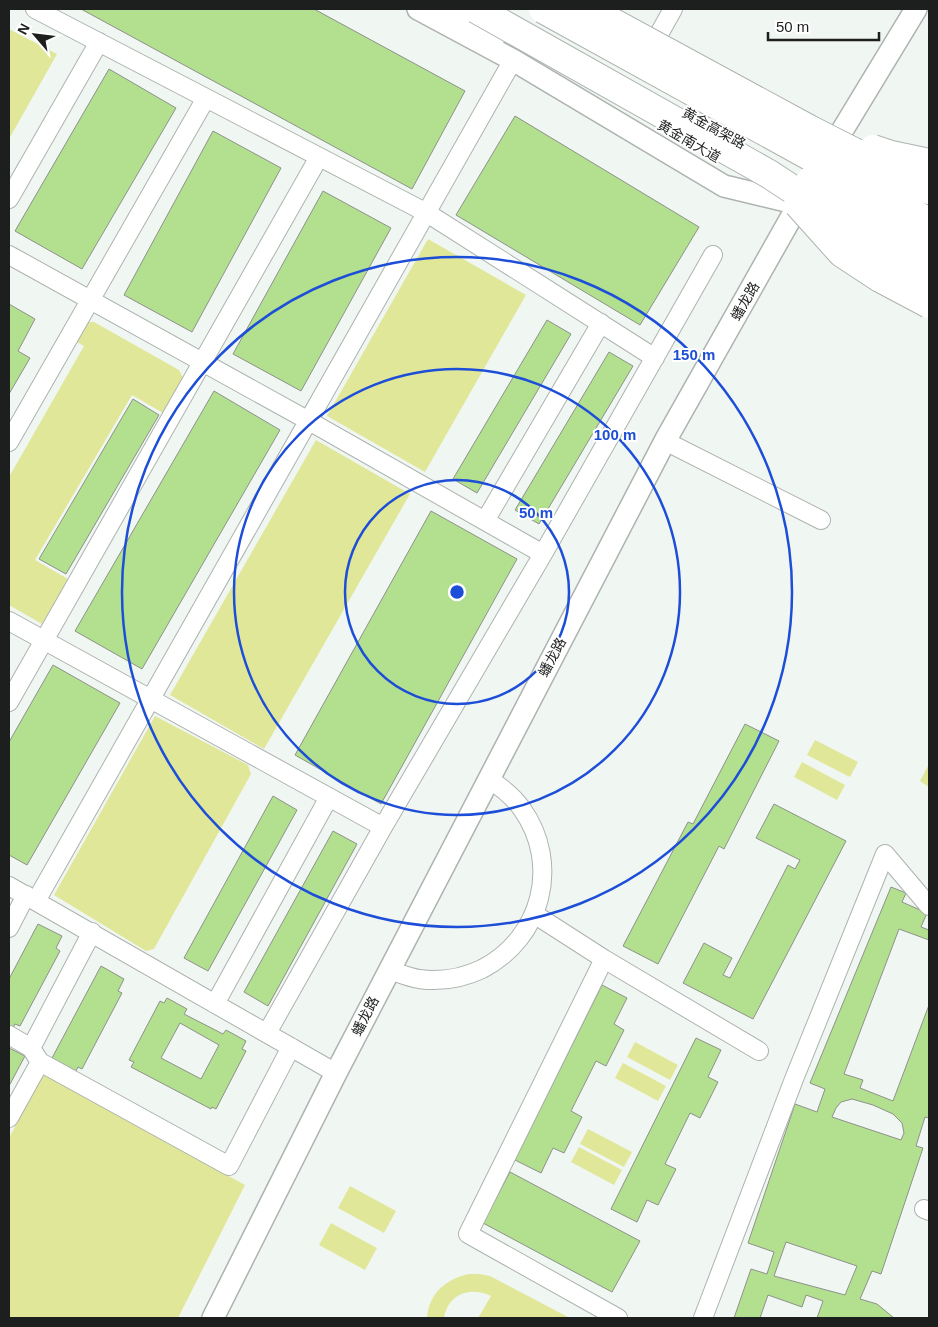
<svg xmlns="http://www.w3.org/2000/svg" width="938" height="1327" viewBox="0 0 938 1327" font-family="Arial,'Noto Sans SC',sans-serif">
<rect width="100%" height="100%" fill="#f0f6f2"/>
<path fill="#e1e799" d="M 9,29 L 57,54 L 9,139 Z
M 428,239 L 526,295 L 425,472 L 327,416 Z
M 86,322 L 94,322 L 179,370 L 183,378 L 163,413 L 132,395 L 35,560 L 68,579 L 42,624 L 9,605 L 9,477 L 84,346 L 75,341 Z
M 316,440 L 410,494 L 264,749 L 170,695 Z
M 155,716 L 248,765 L 251,774 L 154,949 L 146,951 L 54,895 Z
M 815,740 L 858,762 L 850,777 L 807,755 Z
M 802,762 L 845,785 L 837,800 L 794,777 Z
M 929,764 L 929,787 L 920,781 Z
M 635,1042 L 678,1065 L 670,1080 L 627,1057 Z
M 623,1063 L 666,1086 L 658,1101 L 615,1078 Z
M 43,1074 L 245,1185 L 178,1318 L 9,1318 L 9,1138 Z
M 588,1129 L 632,1152 L 624,1167 L 580,1144 Z
M 579,1147 L 622,1170 L 614,1185 L 571,1162 Z
M 350,1186 L 396,1211 L 384,1233 L 338,1208 Z
M 331,1223 L 377,1248 L 365,1270 L 319,1245 Z
M 469,1274 L 480,1274 L 490,1276 L 570,1318 L 478,1318 L 491,1296 C 470,1286 448,1294 444,1318 L 427,1318 C 429,1293 446,1279 469,1274 Z"/>
<path fill="#b2e08e" stroke="#8e918c" fill-rule="evenodd" d="M 81,9 L 314,9 L 465,91 L 412,189 Z
M 109,69 L 176,108 L 82,269 L 15,231 Z
M 515,116 L 699,227 L 640,325 L 456,215 Z
M 213,131 L 281,168 L 192,332 L 124,295 Z
M 323,191 L 391,228 L 301,391 L 233,354 Z
M 9,304 L 35,319 L 18,351 L 30,358 L 9,394 Z
M 547,320 L 571,334 L 477,493 L 453,479 Z
M 609,352 L 633,366 L 539,524 L 515,510 Z
M 214,391 L 280,430 L 142,669 L 75,631 Z
M 133,399 L 159,415 L 66,574 L 39,559 Z
M 431,511 L 517,559 L 381,804 L 295,755 Z
M 53,665 L 120,703 L 27,865 L 9,855 L 9,742 Z
M 745,724 L 779,741 L 724,849 L 719,846 L 658,964 L 623,946 L 688,822 L 693,824 Z
M 273,796 L 297,810 L 208,971 L 184,958 Z
M 774,804 L 846,841 L 753,1019 L 683,983 L 704,943 L 732,958 L 723,975 L 730,978 L 788,865 L 795,869 L 800,860 L 756,838 Z
M 333,831 L 357,844 L 268,1006 L 244,992 Z
M 891,887 L 906,893 L 902,902 L 927,913 L 921,927 L 929,930 L 929,940 L 899,929 L 844,1074 L 863,1080 L 860,1088 L 893,1101 L 929,1005 L 929,1118 L 925,1117 L 916,1146 L 923,1148 L 881,1274 L 872,1271 L 860,1299 L 877,1304 L 894,1318 L 817,1318 L 823,1301 L 806,1295 L 802,1307 L 768,1295 L 760,1318 L 734,1318 L 751,1269 L 767,1274 L 774,1252 L 748,1243 L 795,1104 L 817,1112 L 825,1089 L 810,1083 ZM 852,1099 L 873,1105 L 893,1114 L 902,1123 L 904,1133 L 901,1140 L 832,1117 L 836,1108 L 841,1102 ZM 786,1242 L 857,1266 L 845,1295 L 774,1276 Z
M 38,924 L 62,936 L 56,948 L 60,951 L 20,1026 L 15,1024 L 13,1028 L 9,1026 L 9,979 Z
M 101,966 L 124,979 L 118,991 L 122,993 L 82,1069 L 78,1067 L 76,1071 L 52,1058 Z
M 602,985 L 627,998 L 614,1024 L 624,1030 L 606,1066 L 596,1061 L 571,1111 L 582,1117 L 564,1153 L 553,1148 L 541,1173 L 515,1160 Z
M 167,998 L 187,1009 L 184,1014 L 223,1034 L 226,1030 L 246,1041 L 242,1049 L 246,1051 L 216,1109 L 212,1107 L 211,1109 L 131,1067 L 134,1062 L 129,1060 L 160,1001 L 164,1003 ZM 180,1023 L 219,1045 L 201,1079 L 161,1058 Z
M 696,1038 L 721,1050 L 708,1077 L 718,1082 L 700,1118 L 690,1113 L 665,1164 L 676,1169 L 658,1205 L 647,1200 L 637,1222 L 611,1209 Z
M 9,1048 L 25,1056 L 9,1086 Z
M 510,1172 L 640,1241 L 612,1292 L 483,1223 Z"/>
<g fill="none" stroke-linecap="round" stroke-linejoin="round">
<g stroke="#adb3ae" stroke-width="20">
<path id="minor" d="M 35,9 L 427,213 L 655,358
M 659,34 L 673,9
M 9,199 L 99,42
M 9,255 L 309,421 L 543,554
M 665,441 L 821,520
M 9,442 L 206,98
M 485,521 L 601,323
M 9,621 L 383,827
M 9,702 L 319,157
M 9,886 L 336,1073
M 36,901 L 513,60
M 534,914 L 604,959 L 759,1051
M 9,928 L 26,895
M 604,959 L 468,1234 L 618,1318
M 389,970 C 399,973 408,977 419,979 C 440,982 463,978 482,969 C 542,938 561,864 522,809 C 513,796 501,787 489,779
M 215,1004 L 329,797
M 267,1033 L 383,827 L 543,554 L 713,255
M 9,1035 L 31,1048 L 40,1062 L 229,1166 L 291,1047
M 31,1048 L 92,932
M 9,1118 L 40,1062
M 924,1209 L 929,1211
M 703,1318 L 794,1079 L 885,854 L 929,906"/>
</g>
<g stroke="#adb3ae" stroke-width="24">
<path id="tertiary" d="M 418,9 L 513,60 L 724,186 L 799,204
M 828,154 L 916,9
M 213,1318 L 336,1073 L 665,441 L 805,193"/>
</g>
<g stroke="#adb3ae" stroke-width="30">
<path id="primary" d="M 455,9 L 495,31"/>
</g>
<use href="#minor" stroke="#fff" stroke-width="18"/>
<use href="#tertiary" stroke="#fff" stroke-width="21"/>
<use href="#primary" stroke="#fff" stroke-width="28"/>
<g stroke="#adb3ae" stroke-width="30" stroke-linecap="butt">
<path id="trunk-bridge" d="M 476,9 L 769,174 L 885,250 L 929,275
M 543,9 L 929,222
M 588,9 L 809,129 L 929,190
M 873,149 L 891,155 L 929,163
M 810,181 L 929,247
M 798,204 L 842,253 L 880,278 L 929,304"/>
</g>
<use href="#trunk-bridge" stroke="#fff" stroke-width="28"/>
</g>
<g fill="none" stroke="#1d4ed8" stroke-width="2.5">
<circle cx="457" cy="592" r="112"/>
<circle cx="457" cy="592" r="223"/>
<circle cx="457" cy="592" r="335"/>
</g>
<g text-anchor="middle" stroke-width="4" stroke-linejoin="round" paint-order="stroke">
<g font-size="14" fill="#1d1f1e" stroke="#fff">
<text transform="translate(714 128) rotate(29)" y="5">黄金高架路</text>
<text transform="translate(689 141) rotate(30)" y="5">黄金南大道</text>
<text transform="translate(745 301) rotate(-60)" y="5">蟠龙路</text>
<text transform="translate(552 657) rotate(-62)" y="5">蟠龙路</text>
<text transform="translate(365 1016) rotate(-63)" y="5">蟠龙路</text>
</g>
</g>
<circle cx="457" cy="592" r="8" fill="#1d4ed8" stroke="#fff" stroke-width="2.5"/>
<g font-size="15" text-anchor="middle" font-weight="bold" fill="#1d4ed8" stroke="#fff" stroke-width="4" stroke-linejoin="round" paint-order="stroke">
<text x="694" y="360">150 m</text>
<text x="615" y="440">100 m</text>
<text x="536" y="518">50 m</text>
</g>
<rect width="938" height="1327" fill="none" stroke="#1d1f1e" stroke-width="20"/>
<g transform="translate(35 35) rotate(298)" stroke="#ffffff" stroke-width="4" paint-order="stroke">
<path d="M0-4L9 19L0 12L-9 19Z" fill="#1d1f1e"/>
<text y="-8" font-size="14" font-weight="bold" text-anchor="middle" fill="#1d1f1e">N</text>
</g>
<path d="M768 32v8h111v-8" fill="none" stroke="#1d1f1e" stroke-width="2.5"/>
<text x="776" y="32" font-size="15" fill="#1d1f1e" stroke="#ffffff" stroke-width="4" paint-order="stroke">50 m</text>
</svg>
